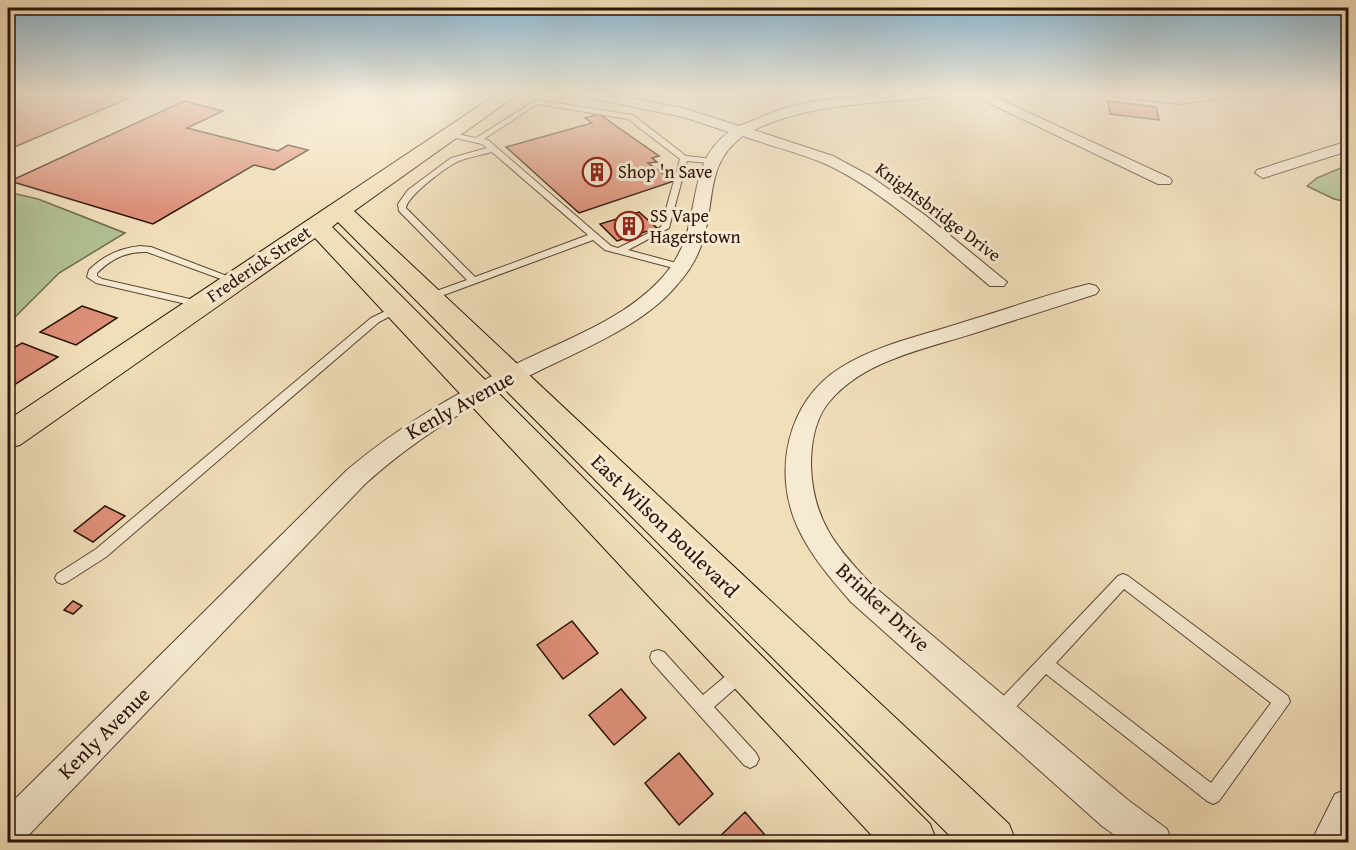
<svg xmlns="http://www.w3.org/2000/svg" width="1356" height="850" viewBox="0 0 1356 850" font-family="'Gentium Book Plus',serif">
<rect width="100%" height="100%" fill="#f1dfba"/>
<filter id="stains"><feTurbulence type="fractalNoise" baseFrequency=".00333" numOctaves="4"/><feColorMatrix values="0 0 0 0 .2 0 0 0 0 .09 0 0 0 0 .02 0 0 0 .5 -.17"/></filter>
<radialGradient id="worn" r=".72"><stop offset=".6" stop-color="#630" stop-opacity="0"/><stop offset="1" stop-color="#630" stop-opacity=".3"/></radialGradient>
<path fill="#b3c395" stroke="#6f6b4e" stroke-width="1.5" d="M 1348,165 L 1348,202 L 1334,199 L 1307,186 L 1317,178 Z
M 8,192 L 38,199 L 125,233 L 59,273 L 8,324 Z"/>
<path fill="#de9079" stroke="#2b1308" stroke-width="1.5" d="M 8,92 L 98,92 L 127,99 L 10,149 L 8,148 Z
M 184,101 L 223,111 L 187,128 L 278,151 L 288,145 L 308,150 L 274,170 L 254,165 L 153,224 L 10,181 Z
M 1108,101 L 1156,107 L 1159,120 L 1110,114 Z
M 599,114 L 659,156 L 652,158 L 657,162 L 648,163 L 674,181 L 579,213 L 506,147 L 592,123 L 585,118 Z
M 639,212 L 657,228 L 617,241 L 600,224 Z
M 82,306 L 117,318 L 76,345 L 40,332 Z
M 22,343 L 58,357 L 11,387 L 8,386 L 8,351 Z
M 105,506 L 125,516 L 93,542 L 74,531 Z
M 73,601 L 82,606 L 73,614 L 64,610 Z
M 572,621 L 598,653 L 563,679 L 537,645 Z
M 621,689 L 646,718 L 614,745 L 589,715 Z
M 679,753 L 713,794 L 679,825 L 645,783 Z
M 745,812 L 771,842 L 714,842 Z"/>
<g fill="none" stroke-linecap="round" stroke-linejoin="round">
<g stroke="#5c4634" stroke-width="2">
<path id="lane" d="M 625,92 L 632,92 L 624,101 L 620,101 L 619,100 Z
M 536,100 L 633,115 L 686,156 L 713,159 L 713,163 L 710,163 L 687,161 L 669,228 L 628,250 L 684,265 L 686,267 L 681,270 L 605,250 L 593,240 L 433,299 L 425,299 L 425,295 L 467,280 L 399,211 L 398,204 L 408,190 L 451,158 L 487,148 L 482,144 L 447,136 L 447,132 L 476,138 ZM 537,104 L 628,119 L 680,159 L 661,227 L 618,248 L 611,246 L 488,140 L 484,139 ZM 492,152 L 588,235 L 475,277 L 406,208 C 407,196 447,166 459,161 C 469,157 481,155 492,152 Z
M 140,246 L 151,247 L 240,281 L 238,283 L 232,283 L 147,252 C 127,251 111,259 97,273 L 97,276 L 102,279 L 203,302 L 204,304 L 199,307 L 96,283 L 87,277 L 89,270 C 103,256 120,248 140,246 Z
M 396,306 L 400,307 L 400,311 L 379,322 L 106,557 L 67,582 L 62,584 L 57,582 L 55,578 L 57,574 L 96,549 L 371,318 Z
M 1123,574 L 1128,576 L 1288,696 L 1290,702 L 1219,801 L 1213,804 L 1207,801 L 1046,674 L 1006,718 L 1000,720 L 994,718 L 992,712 L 994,706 L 1118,576 ZM 1124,589 L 1271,703 L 1211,783 L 1056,663 Z
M 658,650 L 664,652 L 703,695 L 734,669 L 740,666 L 746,669 L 748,674 L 746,679 L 714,707 L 756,753 L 759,759 L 756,765 L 750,768 L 744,765 L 652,662 L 650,657 L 652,652 Z"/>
</g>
<g stroke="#5c4634" stroke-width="2">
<path id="street" d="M 573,92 L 600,92 L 686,109 L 739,126 L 784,108 L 814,101 L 907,92 L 949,92 L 942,96 C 879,104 812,102 754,130 L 833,156 L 870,176 L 925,215 L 1007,282 L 1004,286 L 990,286 C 942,246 878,186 821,162 C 796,152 768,145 743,136 C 704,164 716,203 702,243 C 697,259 687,274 676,286 C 641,328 573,353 525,378 C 466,408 414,440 365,484 L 22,842 L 8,842 L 8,806 L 347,470 C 399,426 455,394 516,364 C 564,340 623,320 660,280 C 676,263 686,243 690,220 C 698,186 698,154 729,132 L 683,117 L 580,96 Z
M 966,92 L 984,92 L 1170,178 L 1172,181 L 1170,184 L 1158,184 Z
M 1106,92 L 1145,92 L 1177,96 L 1209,92 L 1248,92 L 1241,96 L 1177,104 L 1113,96 Z
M 1348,141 L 1348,151 L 1263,178 L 1255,173 L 1257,170 Z
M 1089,284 L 1096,286 L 1099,290 L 1096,294 C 1056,307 1015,320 975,333 C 925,349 859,361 826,406 C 814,423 811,446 811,466 C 813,520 836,547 871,584 L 1128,800 L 1167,829 L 1172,842 L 1124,842 L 1102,826 L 851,602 C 831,579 811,556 798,528 C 772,473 787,401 840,368 C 878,344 925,335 967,321 C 1008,309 1048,294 1089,284 Z
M 1348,789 L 1348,842 L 1311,842 L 1335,794 Z"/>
</g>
<g stroke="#2b1308" stroke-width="2">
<path id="primary" d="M 500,92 L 521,92 L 354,211 L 1009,824 L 1016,842 L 956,842 L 338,222 L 332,227 L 930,824 L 937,842 L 878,842 L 315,238 L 20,445 L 8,448 L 8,420 Z"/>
</g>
<use href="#lane" fill="#f6ead2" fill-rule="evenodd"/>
<use href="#street" fill="#f6ead2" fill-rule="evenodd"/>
<use href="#primary" fill="#f1dfba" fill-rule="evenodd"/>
</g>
<linearGradient id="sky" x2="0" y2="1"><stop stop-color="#89b7d4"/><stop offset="0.44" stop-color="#f9f1e0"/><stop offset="1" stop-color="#f9f1e0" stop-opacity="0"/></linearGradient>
<rect width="1356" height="211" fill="url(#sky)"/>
<defs>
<g id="building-ring" transform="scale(1.5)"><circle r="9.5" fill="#f6ead2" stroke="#8f2418" stroke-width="1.5"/><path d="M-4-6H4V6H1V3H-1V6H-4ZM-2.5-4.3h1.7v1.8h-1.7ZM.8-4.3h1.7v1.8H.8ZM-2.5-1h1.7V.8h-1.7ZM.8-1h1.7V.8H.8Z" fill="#8f2418"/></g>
</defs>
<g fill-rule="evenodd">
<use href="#building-ring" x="597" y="172"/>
<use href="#building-ring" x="629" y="226"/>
</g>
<g text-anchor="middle" stroke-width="6" stroke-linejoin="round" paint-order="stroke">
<g font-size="18" fill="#2b1308" stroke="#f6ead2" text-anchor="start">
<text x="618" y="178">Shop 'n Save</text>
<text x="650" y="222">SS Vape<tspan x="650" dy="21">Hagerstown</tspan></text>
</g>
<g font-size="18" fill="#2b1308" stroke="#f6ead2">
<text transform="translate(938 212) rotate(37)" y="6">Knightsbridge Drive</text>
<text transform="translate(259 264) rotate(-34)" y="6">Frederick Street</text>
</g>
<g font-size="21" fill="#2b1308" stroke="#f6ead2">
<text transform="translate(460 405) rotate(-29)" y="7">Kenly Avenue</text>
<text transform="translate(665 526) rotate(44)" y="7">East Wilson Boulevard</text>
<text transform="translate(883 607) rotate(43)" y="7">Brinker Drive</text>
<text transform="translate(104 733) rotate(-45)" y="7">Kenly Avenue</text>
</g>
</g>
<rect width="1356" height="850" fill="none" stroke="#f1dfba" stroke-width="30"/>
<rect x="9" y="9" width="1338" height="832" fill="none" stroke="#2b1308" stroke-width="3"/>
<rect x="15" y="15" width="1326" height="820" fill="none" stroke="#2b1308" stroke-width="1.5"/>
<rect width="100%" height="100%" filter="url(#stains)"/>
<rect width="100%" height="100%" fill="url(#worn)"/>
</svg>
